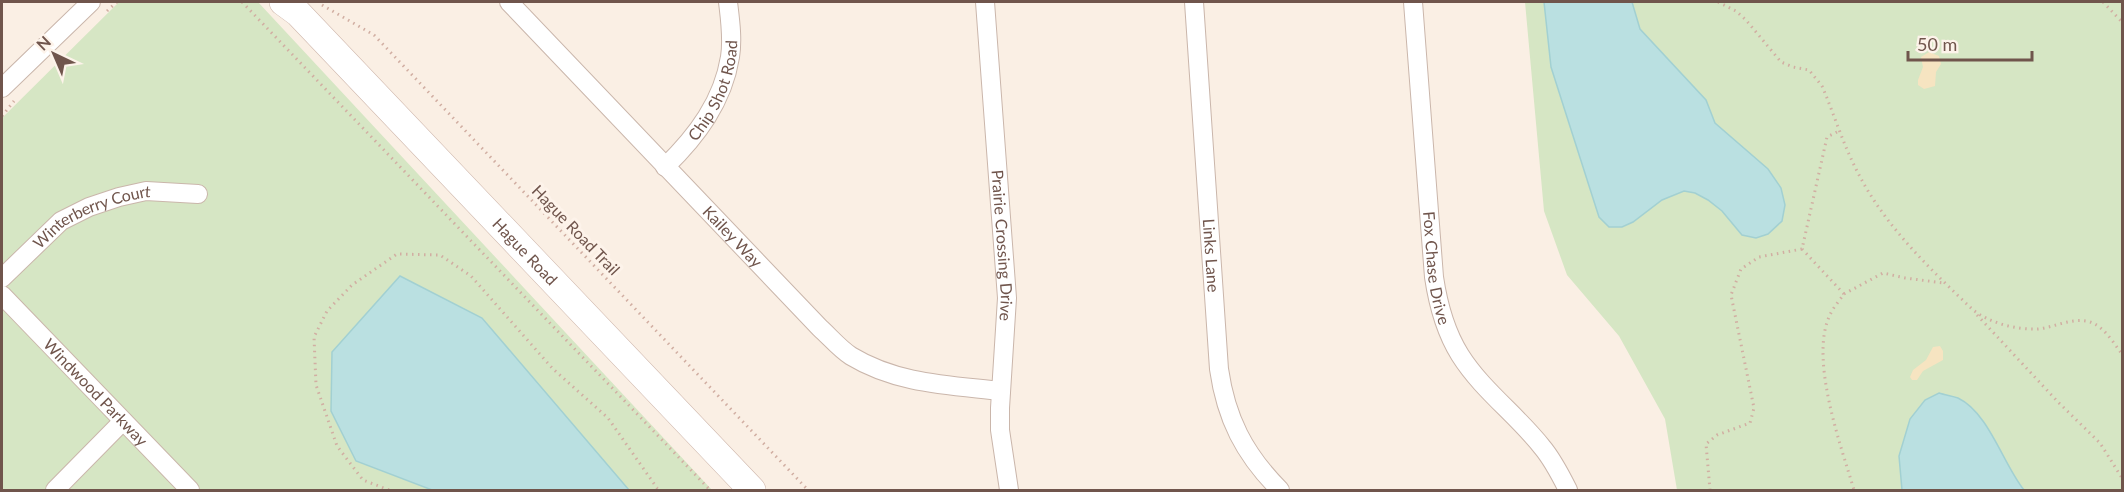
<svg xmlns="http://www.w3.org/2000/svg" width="2124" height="492" viewBox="0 0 2124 492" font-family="Lato,sans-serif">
<rect width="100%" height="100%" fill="#faefe4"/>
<path fill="#d6e6c4" d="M 119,2 L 258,2 L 712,490 L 2,490 L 2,118 Z
M 1525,2 L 2122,2 L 2122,490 L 1677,490 L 1665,419 L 1619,336 L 1567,275 L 1544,211 Z"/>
<path fill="#f6e4c1" d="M 1929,52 L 1939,56 L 1941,64 L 1936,72 L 1935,86 L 1924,89 L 1918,85 L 1918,80 L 1923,67 L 1921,57 Z
M 1940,346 L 1943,351 L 1943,360 L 1923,371 L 1917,380 L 1912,380 L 1910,377 L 1913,370 L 1926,360 L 1933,347 Z"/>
<path fill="#bae0e1" stroke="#a2d0d2" stroke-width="1.5" d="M 1544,2 L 1632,2 L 1640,29 L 1706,100 L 1715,123 L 1768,169 L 1781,188 L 1785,205 L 1782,221 L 1768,234 L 1756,238 L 1742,235 L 1722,211 L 1708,200 L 1695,193 L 1684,191 L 1662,200 L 1633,222 L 1622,227 L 1609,227 L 1599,217 L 1551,67 Z
M 400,276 L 482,318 L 629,490 L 432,490 L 356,461 L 331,411 L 332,352 Z
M 1939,393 C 1945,395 1952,396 1958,398 C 1989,413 2003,464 2024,490 L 1902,490 L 1899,456 L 1910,419 L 1925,400 Z"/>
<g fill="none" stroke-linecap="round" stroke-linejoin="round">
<g stroke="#cab6ab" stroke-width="20">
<g id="minor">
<path id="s1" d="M 509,2 L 820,328 C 830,337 840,349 851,356 C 897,384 949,385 1001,391"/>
<path id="s2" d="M 985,2 L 1007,298 L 1000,408 L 1000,430 L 1009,490"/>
<path id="s3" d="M 1194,2 L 1219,369 C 1226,418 1244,454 1280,490"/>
<path id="s4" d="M 1413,2 L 1434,277 C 1438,304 1445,331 1460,355 C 1482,390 1517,415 1542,447 C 1553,460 1561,476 1568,490"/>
<path d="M 2,88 L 91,2"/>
<path id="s5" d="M 665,167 C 697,136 723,101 730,57 C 733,39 730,19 728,2"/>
<path id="s6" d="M 2,278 L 61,221 L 89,207 L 119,197 L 146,191 L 198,194"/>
<path id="s7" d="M 2,295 L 190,490"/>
<path d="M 55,490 L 123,421"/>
</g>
</g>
<g stroke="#cfb7ac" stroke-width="28">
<g id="secondary">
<path id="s8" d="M 283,2 L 298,13 L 752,490"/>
</g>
</g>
<path stroke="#d1aea2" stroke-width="3" stroke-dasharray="1.5 4.5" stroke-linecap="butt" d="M 242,2 L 710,490
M 1718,2 L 1736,11 L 1746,20 L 1781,62 L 1793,67 L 1809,70 L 1822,86 C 1834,114 1843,144 1857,171 C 1884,225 1929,268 1972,309 C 1989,323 2016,330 2038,329 C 2057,327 2080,313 2098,326 C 2108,333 2115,345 2122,354
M 2103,2 L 2122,22
M 322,5 L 374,35 L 808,490
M 107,11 L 117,2
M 2,116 L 14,101
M 1802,249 L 1844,294 C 1839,301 1832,309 1829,317 C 1810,361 1841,446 1854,490
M 1844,294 L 1883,273 L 1905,278 L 1944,283
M 1977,315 L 2058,402 L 2100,443 L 2122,478
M 389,490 L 363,480 L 337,446 L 316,385 L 314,337 L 327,311 L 352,285 L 397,254 L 440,255 L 471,276 L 553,369 L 608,418 L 657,488 L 661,490
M 1710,490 L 1706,444 L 1717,435 L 1750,423 L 1754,408 L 1731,295 L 1741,269 L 1759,257 L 1802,249 L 1827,137 L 1841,130"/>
<use href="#minor" stroke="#fff" stroke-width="18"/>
<use href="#secondary" stroke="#fff" stroke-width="27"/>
</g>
<g text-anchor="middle" stroke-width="6" stroke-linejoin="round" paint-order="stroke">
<g font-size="16" fill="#70554c" stroke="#fdf3ea">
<text dy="6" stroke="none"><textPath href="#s5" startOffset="93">Chip Shot Road</textPath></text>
<text dy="6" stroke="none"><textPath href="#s6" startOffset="112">Winterberry Court</textPath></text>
<text transform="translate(576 230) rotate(46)" y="6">Hague Road Trail</text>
<text dy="6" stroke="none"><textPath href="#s1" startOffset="324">Kailey Way</textPath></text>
<text dy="6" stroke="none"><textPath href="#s2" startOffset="244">Prairie Crossing Drive</textPath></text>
<text dy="6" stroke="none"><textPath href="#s8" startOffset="348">Hague Road</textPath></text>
<text dy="6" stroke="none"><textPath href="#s3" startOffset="254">Links Lane</textPath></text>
<text dy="6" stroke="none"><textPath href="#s4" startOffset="267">Fox Chase Drive</textPath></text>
<text dy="6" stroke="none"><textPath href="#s7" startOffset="135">Windwood Parkway</textPath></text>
</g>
</g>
<rect width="2124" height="492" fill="none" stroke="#70554c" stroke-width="6"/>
<g transform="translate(54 54) rotate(316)" stroke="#fdf3ea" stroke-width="4.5" paint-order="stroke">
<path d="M0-4.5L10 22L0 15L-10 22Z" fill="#70554c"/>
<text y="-9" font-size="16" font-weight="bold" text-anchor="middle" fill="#70554c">N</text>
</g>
<path d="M1908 51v9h124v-9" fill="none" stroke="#70554c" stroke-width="3"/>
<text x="1917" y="51" font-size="18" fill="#70554c" stroke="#fdf3ea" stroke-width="4.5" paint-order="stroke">50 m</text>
</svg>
